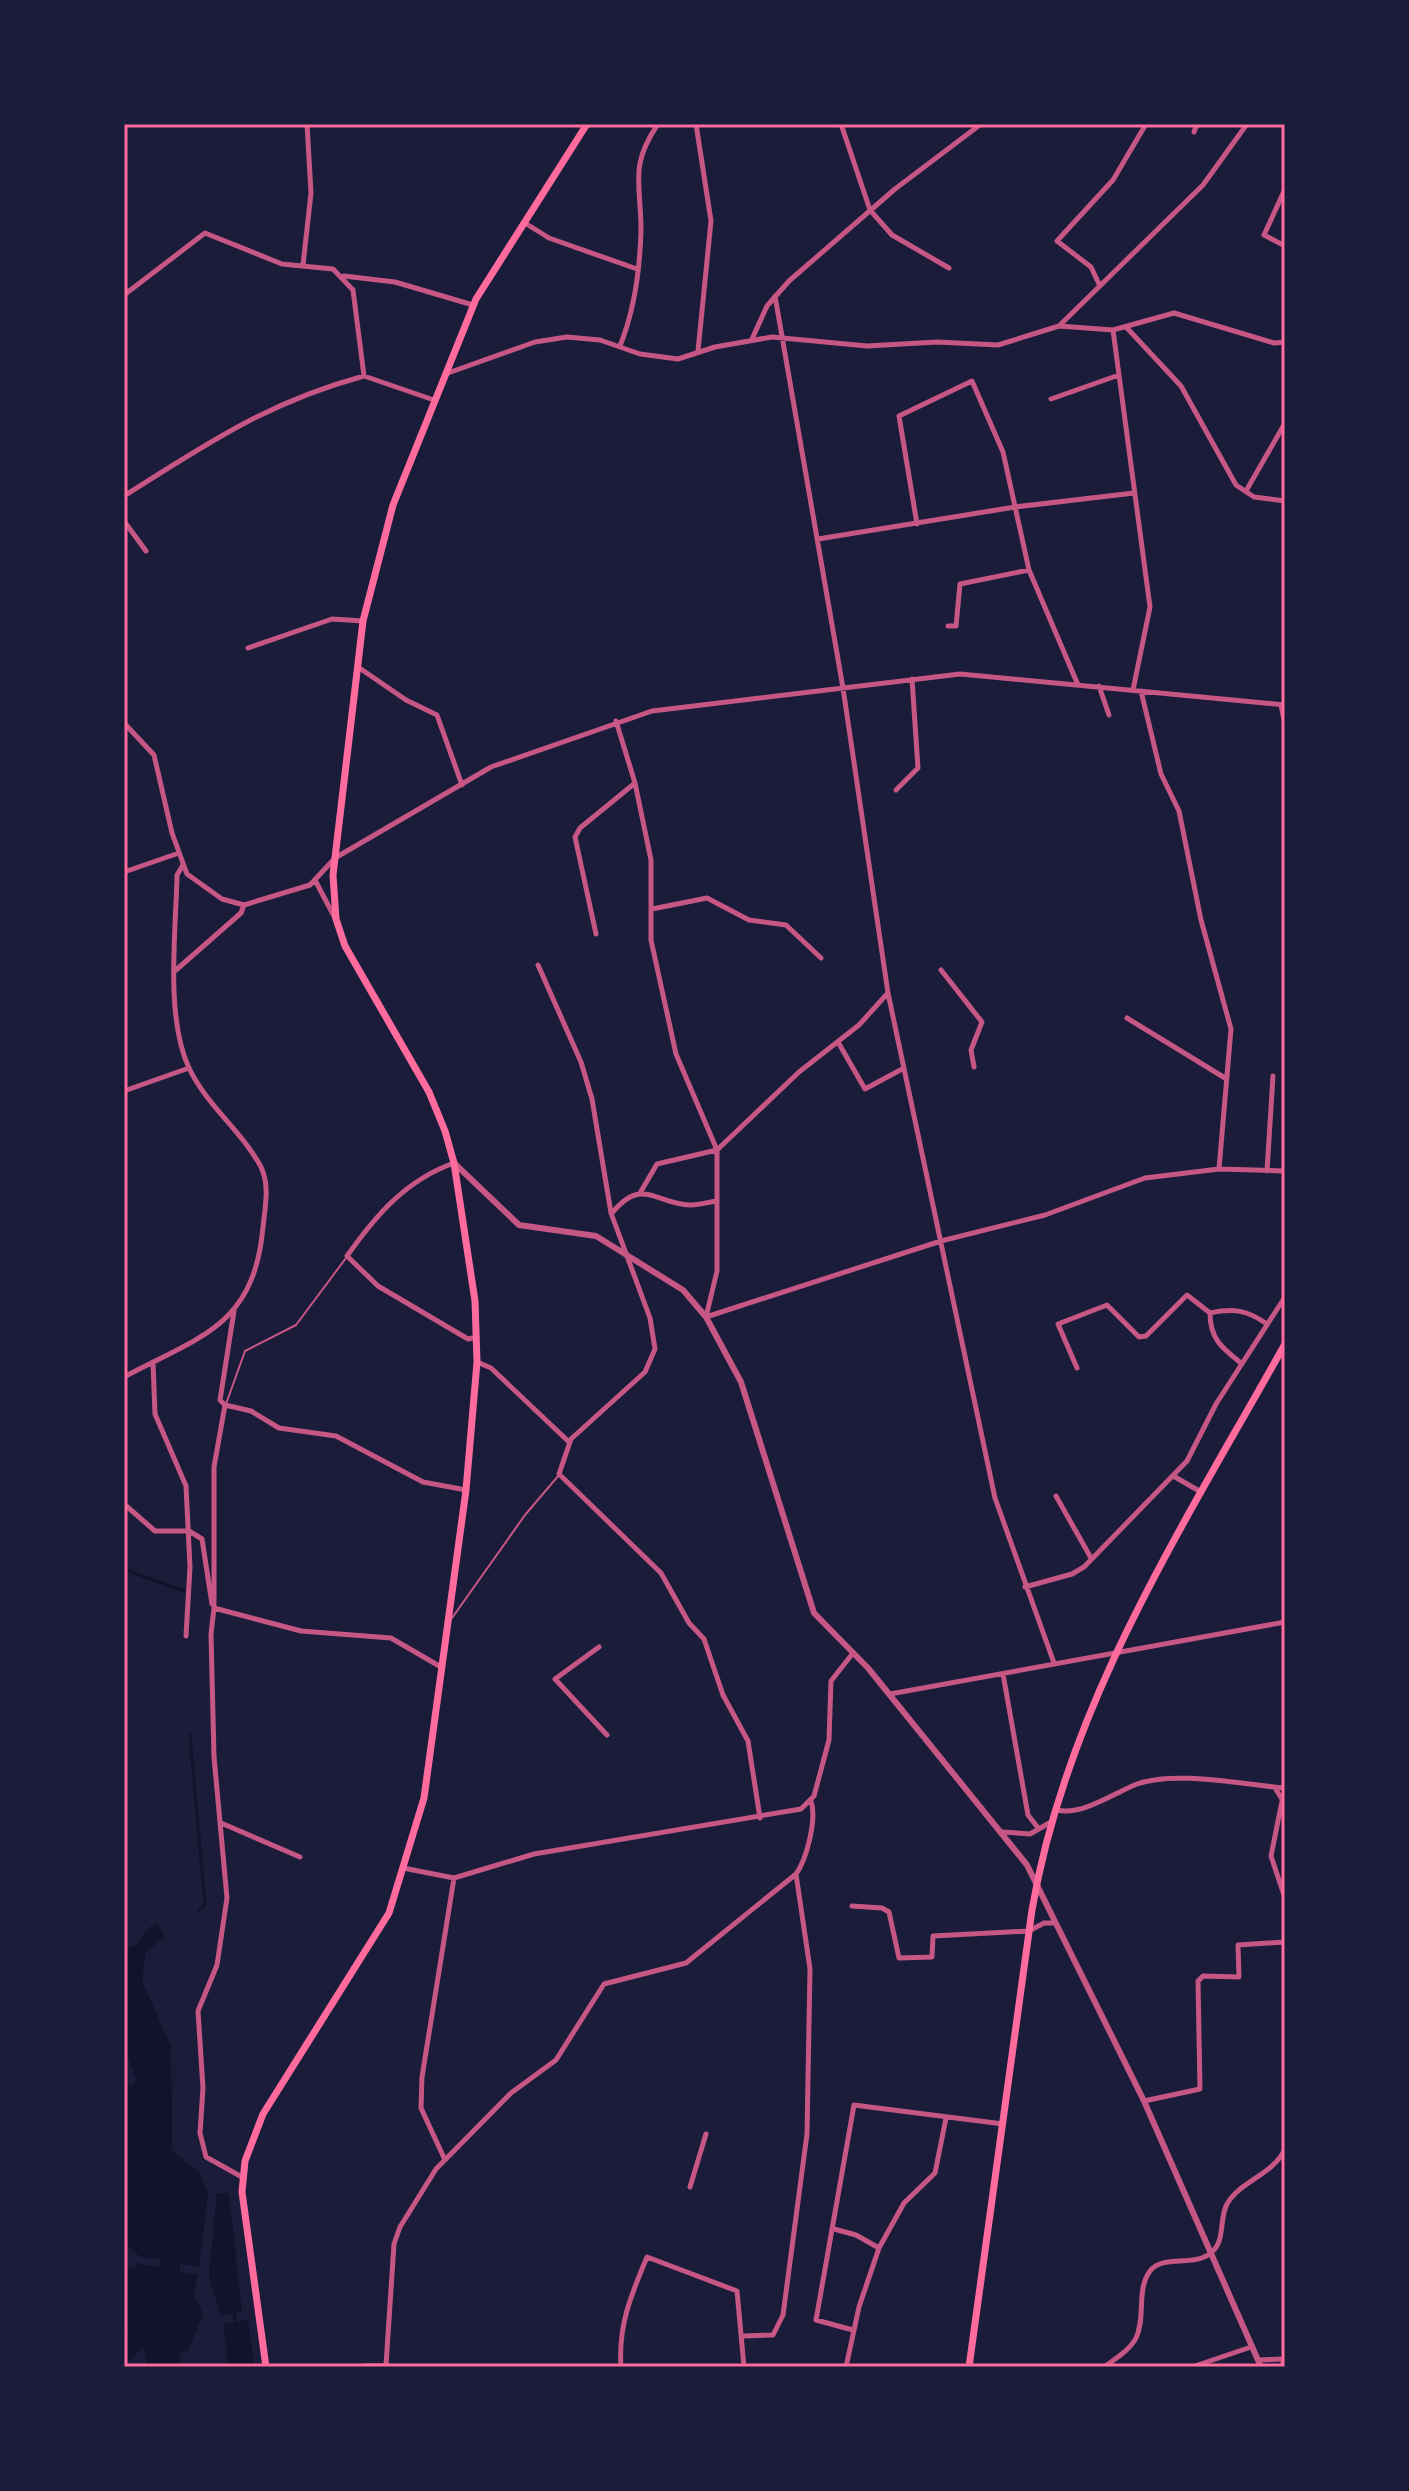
<svg xmlns="http://www.w3.org/2000/svg" width="1409" height="2491" viewBox="0 0 1409 2491" font-family="'Open Sans',sans-serif">
<rect width="100%" height="100%" fill="#1b1b3a"/>
<path fill="#12122b" d="M 157,1923 L 165,1937 L 146,1951 L 142,1981 L 171,2046 L 172,2150 L 201,2175 L 208,2194 L 199,2267 L 139,2256 L 124,2242 L 124,2078 L 132,2088 L 136,2080 L 124,2047 L 124,1944 L 128,1948 L 139,1944 L 145,1930 Z
M 217,2193 L 229,2193 L 242,2312 L 220,2315 L 209,2275 Z
M 137,2263 L 198,2275 L 194,2295 L 203,2314 L 187,2353 L 185,2350 L 179,2354 L 180,2360 L 175,2367 L 148,2367 L 142,2342 L 124,2329 L 124,2268 L 135,2269 Z
M 248,2320 L 254,2367 L 228,2367 L 223,2324 Z"/>
<g fill="none" stroke-linecap="round" stroke-linejoin="round">
<path stroke="#12122b" stroke-width="3" d="M 124,1565 L 129,1571 L 184,1591
M 190,1735 L 205,1905 L 199,1910
M 233,2309 L 236,2325"/>
<path stroke="#12122b" stroke-width="20" d="M 124,2352 C 150,2327 181,2271 167,2236"/>
<path stroke="#c65784" stroke-width="2" d="M 226,1404 L 245,1351 L 296,1325 L 346,1258
M 452,1618 L 525,1515 L 559,1475"/>
<path stroke="#c65784" stroke-width="5" d="M 696,124 L 711,221 L 698,351
M 841,124 L 870,210 L 892,235 L 949,268
M 1194,132 L 1197,124
M 1285,189 L 1264,235 L 1285,246
M 525,223 L 549,238 L 637,269
M 303,265 L 311,193 L 307,124
M 344,276 L 395,282 L 473,305
M 1099,284 L 1091,267 L 1057,241 L 1113,180 L 1146,124
M 124,295 L 205,233 L 282,264 L 333,269 L 353,290 L 364,376 L 434,400
M 775,296 L 843,688 L 888,993 L 995,1498 L 1054,1663
M 1060,325 L 1203,185 L 1247,124
M 1127,328 L 1181,386 L 1236,485 L 1254,497 L 1285,501
M 1113,330 L 1150,607 L 1133,690
M 752,339 L 767,306 L 789,281 L 895,189 L 981,124
M 620,346 C 634,311 640,268 641,230 C 641,184 629,166 658,124
M 448,373 L 535,342 L 567,337 L 600,340 L 640,354 L 678,359 L 715,347 L 772,337 L 867,346 L 937,342 L 998,345 L 1059,326 L 1113,330 L 1174,313 L 1274,343 L 1285,342
M 1051,399 L 1119,375
M 1246,491 L 1285,423
M 124,496 C 206,444 268,402 364,376
M 124,521 L 146,551
M 917,524 L 899,416 L 972,381 L 1003,452 L 1029,570 L 1078,685
M 818,539 L 1015,507 L 1134,493
M 948,626 L 956,626 L 960,584 L 1029,570
M 248,648 L 332,619 L 363,621
M 358,667 L 406,700 L 437,715 L 462,785
M 1099,686 L 1109,715
M 1141,691 L 1161,774 L 1179,811 L 1201,920 L 1231,1029 L 1219,1169
M 1281,705 L 1285,725
M 616,721 L 635,783 L 651,860 L 651,940 L 676,1054 L 717,1150 L 717,1271 L 706,1317
M 124,723 L 154,755 L 172,833 L 187,874 L 222,899 L 244,905 L 310,885 L 335,858 L 491,767 L 652,711 L 960,674 L 1285,705
M 896,790 L 918,768 L 912,679
M 124,872 L 179,853
M 316,882 L 335,918
M 652,909 L 707,898 L 749,920 L 786,925 L 821,958
M 596,934 L 575,837 L 580,828 L 635,783
M 538,965 L 581,1062 L 592,1099 L 611,1213 L 650,1318 L 655,1349 L 645,1372 L 571,1439 L 559,1474 L 661,1573 L 689,1623 L 704,1639 L 723,1695 L 748,1741 L 760,1818
M 176,970 L 241,913 L 244,905
M 941,970 L 982,1022 L 971,1050 L 974,1067
M 1127,1018 L 1225,1078
M 838,1042 L 865,1089 L 904,1068
M 124,1091 L 189,1068
M 454,1163 C 406,1180 376,1215 347,1256 L 378,1286 L 468,1339 L 477,1337
M 1267,1171 L 1273,1076
M 640,1193 L 657,1164 L 717,1150 L 799,1072 L 859,1025 L 887,994
M 612,1213 C 642,1176 656,1204 690,1205 C 699,1205 708,1202 717,1201
M 1210,1313 C 1210,1339 1222,1348 1241,1363
M 706,1317 L 941,1241 L 1045,1215 L 1145,1178 L 1219,1169 L 1285,1171
M 153,1362 L 155,1414 L 186,1486 L 190,1567 L 186,1636
M 477,1362 L 491,1368 L 569,1442
M 1077,1368 L 1058,1324 L 1107,1305 L 1139,1337 L 1146,1336 L 1187,1295 L 1210,1313 C 1234,1308 1247,1310 1267,1324
M 124,1377 C 201,1336 254,1326 263,1227 C 265,1207 270,1186 261,1167 C 242,1131 207,1106 189,1068 C 165,1017 176,931 177,875 L 183,865
M 225,1405 L 214,1467 L 214,1608 L 211,1634 L 214,1757 L 227,1898 L 217,1965 L 198,2011 L 203,2088 L 200,2133 L 206,2157 L 242,2177
M 225,1405 L 251,1411 L 279,1428 L 336,1436 L 423,1482 L 466,1490
M 225,1405 L 220,1400 L 234,1311
M 1175,1477 L 1201,1492
M 1056,1496 L 1091,1558
M 124,1504 L 155,1531 L 189,1531 L 202,1539 L 212,1604
M 1025,1587 L 1072,1574 L 1084,1567 L 1187,1461 L 1216,1404 L 1285,1297
M 214,1608 L 301,1631 L 391,1638 L 441,1667
M 599,1647 L 555,1679 L 607,1735
M 1003,1674 L 1028,1815 L 1039,1829
M 890,1694 L 1285,1622
M 1275,1788 L 1285,1804
M 1282,1801 L 1271,1856 L 1285,1898
M 1057,1810 C 1082,1816 1114,1793 1137,1784 C 1176,1770 1244,1785 1285,1788
M 221,1823 L 300,1857
M 1003,1832 L 1030,1834 L 1051,1822
M 403,1868 L 454,1878 L 534,1854 L 801,1809 L 814,1796 L 829,1740 L 831,1681 L 853,1653
M 852,1906 L 882,1908 L 889,1912 L 899,1958 L 932,1957 L 933,1936 L 1029,1931 L 1044,1923 L 1055,1923
M 1144,2101 L 1200,2089 L 1198,1981 L 1203,1976 L 1239,1977 L 1238,1945 L 1285,1942
M 445,2160 L 421,2108 L 422,2077 L 454,1878
M 690,2187 L 706,2134
M 834,2229 L 856,2235 L 879,2248
M 853,2330 L 816,2320 L 854,2105 L 1003,2124
M 743,2336 L 773,2335 L 783,2315 L 807,2134 L 810,1969 L 796,1874
M 1258,2360 L 1285,2359
M 386,2365 L 394,2244 L 400,2227 L 436,2169 L 511,2093 L 556,2060 L 604,1984 L 686,1963 L 796,1874 C 807,1859 817,1818 811,1801
M 621,2367 C 618,2326 631,2295 647,2257 L 737,2291 L 744,2367
M 846,2367 L 859,2307 L 879,2248 L 904,2203 L 935,2173 L 946,2118
M 1104,2367 C 1115,2359 1130,2350 1136,2338 C 1146,2317 1136,2290 1150,2271 C 1162,2255 1191,2266 1208,2255 C 1227,2243 1218,2221 1227,2204 C 1240,2181 1273,2175 1285,2149
M 1192,2367 L 1251,2347"/>
<path stroke="#c65784" stroke-width="6" d="M 454,1163 L 519,1225 L 596,1236 L 683,1290 L 706,1317 L 741,1382 L 814,1613 L 868,1668 L 1027,1865 L 1144,2101 L 1261,2367
M 1282,2367 L 1285,2359"/>
<path stroke="#ff6b9d" stroke-width="7" d="M 364,2367 L 389,2367"/>
<path stroke="#ff6b9d" stroke-width="7" d="M 266,2367 L 242,2192 L 245,2161 L 263,2114 L 389,1913 L 424,1798 L 466,1490 L 477,1362 L 475,1301 L 454,1163 L 445,1131 L 429,1092 L 345,946 L 336,919 L 333,875 L 363,621 L 393,505 L 476,299 L 587,124
M 969,2367 L 1032,1910 C 1067,1703 1184,1525 1285,1344"/>
</g>
<rect width="1409" height="2491" fill="none" stroke="#1b1b3a" stroke-width="252"/>
<rect x="126" y="126" width="1157" height="2239" fill="none" stroke="#ff6b9d" stroke-width="3"/>
</svg>
